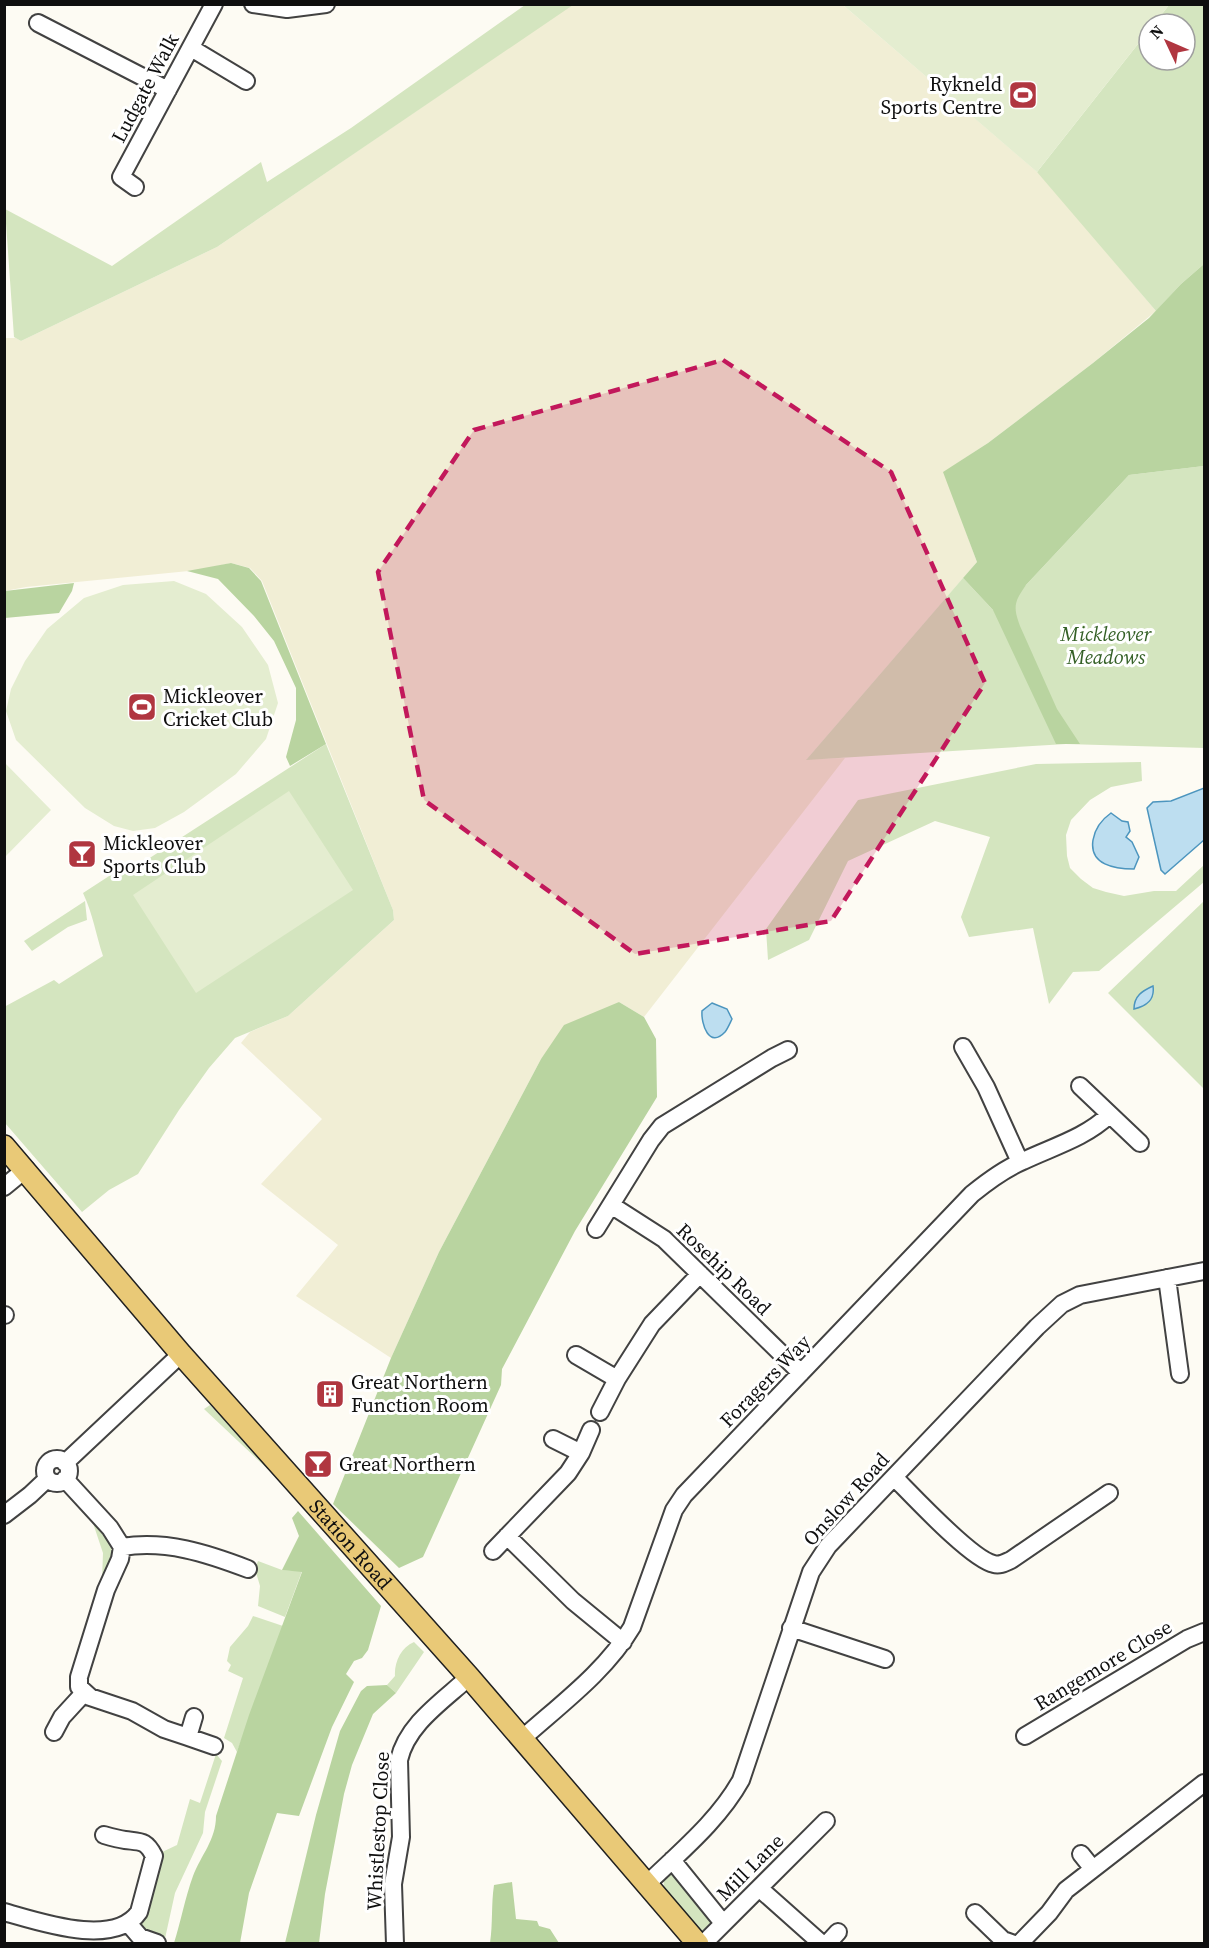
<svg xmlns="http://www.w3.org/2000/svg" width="1209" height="1948" viewBox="0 0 1209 1948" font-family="'Source Serif 4',serif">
<rect width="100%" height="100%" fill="#fdfbf3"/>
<path fill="#f1eed5" d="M 573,4 L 843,5 L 1043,177 L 1156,311 L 1093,363 L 988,443 L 944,472 L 977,562 L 807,759 L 845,758 L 644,1017 L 619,1002 L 541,1059 L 439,1252 L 391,1358 L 296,1296 L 338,1245 L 261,1184 L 322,1119 L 241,1043 L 250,1032 L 288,1016 L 394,920 L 393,910 L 262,581 L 250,568 L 231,563 L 199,570 L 26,587 L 5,591 L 4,338 L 16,338 L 21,341 L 217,247 Z"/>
<path fill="#d4e5bf" d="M 525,5 L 573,5 L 217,247 L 21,341 L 14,337 L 5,209 L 112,266 L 261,162 L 267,182 L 351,128 Z
M 1169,5 L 1204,5 L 1204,264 L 1181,284 L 1156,311 L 1037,172 L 1149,30 L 1149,60 L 1185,60 L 1185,24 L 1154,24 Z
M 1204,466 L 1204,748 L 1066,744 L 806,760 L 963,578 L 993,610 L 1026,585 L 1129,475 Z
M 326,744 L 393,910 L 394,920 L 288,1016 L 235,1038 L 209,1068 L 179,1110 L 138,1174 L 109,1190 L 82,1212 L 5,1123 L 4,1007 L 54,980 L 59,984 L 103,956 C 96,935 93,914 83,893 L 123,867 L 128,872 Z
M 1141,762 L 1142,781 L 1111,787 L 1090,800 L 1071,820 L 1066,835 L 1067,856 L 1070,868 L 1081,879 L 1093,888 L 1106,892 L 1124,896 L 1154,891 L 1176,891 L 1204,865 L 1204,882 L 1099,971 L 1073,972 L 1049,1004 L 1033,928 L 969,937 L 961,917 L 990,837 L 935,821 L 848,861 L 809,940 L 768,960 L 766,929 L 858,800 L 1036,764 Z
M 85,901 L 87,920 L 68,927 L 32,951 L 24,941 Z
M 1204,901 L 1204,1089 L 1108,993 Z
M 210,1405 L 293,1491 L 291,1491 L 204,1409 Z
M 92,1520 C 117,1544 116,1549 102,1580 L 103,1553 Z
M 258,1561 L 282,1570 L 302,1571 L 285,1617 L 258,1606 L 260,1586 L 255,1569 Z
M 253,1616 L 283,1626 L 237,1752 L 232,1743 L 224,1738 L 243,1678 L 228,1671 L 231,1665 L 227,1661 L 230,1647 L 248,1626 Z
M 414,1642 L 424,1652 L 396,1693 L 387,1685 L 395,1676 C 394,1663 401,1647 414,1642 Z
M 216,1754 L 222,1761 L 205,1812 L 203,1833 L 175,1893 L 164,1943 L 149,1935 L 139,1926 L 140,1921 L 160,1853 L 177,1845 L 190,1799 L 200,1803 Z
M 668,1874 L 675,1874 L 712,1921 L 713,1924 L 704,1933 L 700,1933 L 663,1894 L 664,1880 Z"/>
<path fill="#b9d4a0" d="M 1204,264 L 1204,466 L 1129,475 L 1026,585 C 1014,602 1013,607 1020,626 L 1057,709 L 1080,744 L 1056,744 L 993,610 L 963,578 L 977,562 L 943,472 L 988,443 L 1093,363 L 1149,318 L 1181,284 Z
M 231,563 L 249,568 L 261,581 L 326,744 L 290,766 L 286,757 L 296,720 L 296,688 L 274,641 L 254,616 L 218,579 L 187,571 Z
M 74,583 L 72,591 L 59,613 L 5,618 L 5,591 Z
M 619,1002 L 644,1017 L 656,1039 L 657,1097 L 575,1231 L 502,1369 L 501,1385 L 423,1557 L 399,1568 L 333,1504 L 391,1358 L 439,1252 L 541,1059 L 564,1025 Z
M 298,1511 L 381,1606 L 368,1650 L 362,1658 L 354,1661 L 346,1674 L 354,1682 L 332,1727 L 299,1816 L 277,1813 L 249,1893 L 240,1943 L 174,1943 C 181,1921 185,1898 193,1876 C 201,1855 216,1840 216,1816 L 249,1715 L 302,1572 L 282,1570 L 299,1536 L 292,1518 Z
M 387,1685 L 396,1693 L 373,1714 L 352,1765 L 344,1794 L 325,1894 L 319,1943 L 285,1943 L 316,1815 L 340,1731 L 361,1691 L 367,1686 Z
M 512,1882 L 516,1919 L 537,1921 L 539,1926 L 550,1929 L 559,1943 L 490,1943 C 493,1924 491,1905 494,1885 Z"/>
<path fill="#e4edd0" d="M 843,5 L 1169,5 L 1154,24 L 1149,24 L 1149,30 L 1037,172 Z
M 174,581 L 206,594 L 242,627 L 268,665 L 278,703 L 266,739 L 236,774 L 184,812 L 155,828 L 133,831 L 114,826 L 85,808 L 16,740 L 6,711 L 11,689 L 25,661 L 47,629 L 84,598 L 123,585 Z
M 5,763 L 51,810 L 5,857 L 4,857 Z
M 289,791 L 353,890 L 196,993 L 133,895 Z"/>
<path fill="#bddef0" stroke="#4c95be" stroke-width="1.5" d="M 1204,788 L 1204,840 L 1165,874 L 1161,870 L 1147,808 L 1153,802 L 1171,801 Z
M 1111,813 L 1122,821 L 1128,822 L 1130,831 L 1126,837 L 1132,842 L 1139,857 L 1134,869 C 1115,869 1089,865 1093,840 C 1095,828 1101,820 1111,813 Z
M 1153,986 C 1155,1000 1147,1006 1134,1009 C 1134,996 1142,991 1153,986 Z
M 712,1003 L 727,1009 L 732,1019 C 730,1023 728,1028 725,1032 C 709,1049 701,1024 702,1011 Z"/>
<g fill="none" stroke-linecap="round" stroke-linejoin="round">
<g stroke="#424242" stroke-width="20">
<path id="minor" d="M 253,4 L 287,9 L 326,4
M 38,23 L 168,90
M 191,48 L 246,81
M 135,187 L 121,177 L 214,4
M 963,1047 L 986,1087 L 1020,1162
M 1080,1086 L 1140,1143
M 4,1187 L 26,1169
M 611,1205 L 664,1239 L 801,1373
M 596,1229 L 651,1140 L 662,1126 L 772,1058 L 788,1050
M 1167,1278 L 1180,1374
M 4,1315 L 5,1315
M 576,1355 L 617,1379
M 600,1412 L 617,1379 L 652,1324 L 700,1274
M 553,1439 L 581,1453
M45 1471a12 12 0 1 1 24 0a12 12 0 1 1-24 0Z
M 65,1463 L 181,1354
M 894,1477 C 912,1495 972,1560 994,1564 C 1000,1566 1006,1562 1011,1560 L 1109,1493
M 65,1479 L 110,1528 L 122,1547 L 120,1559 L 106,1590 L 83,1664 L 79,1677 L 79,1687 L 90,1697 L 132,1711 L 164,1729 L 188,1737 L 194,1717
M 4,1515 L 30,1495 L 47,1479
M 507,1536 L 573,1601 L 623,1642
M 122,1547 C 166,1540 206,1553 248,1569
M 493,1551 L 568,1473 L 581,1453 L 591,1430
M 791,1628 L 885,1659
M 54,1732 L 62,1717 L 84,1693
M 1025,1736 L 1187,1639 L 1204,1632
M 188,1737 L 214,1746
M 523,1738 C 561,1704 606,1671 632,1627 L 674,1510 L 684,1495 L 972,1194 C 988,1181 1004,1169 1023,1161 C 1052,1147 1085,1138 1109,1115
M 1081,1854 L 1093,1869
M 672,1860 L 723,1923
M 647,1884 C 680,1852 719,1820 741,1780 L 811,1572 L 828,1546 L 1037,1327 L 1062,1304 L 1080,1295 L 1204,1271
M 759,1888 L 822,1944
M 4,1912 C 40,1922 114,1948 139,1912 L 154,1856 C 146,1840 141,1842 125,1840 C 118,1839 111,1837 104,1835
M 975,1913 L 1003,1940 L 1014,1944
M 128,1923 L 140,1937 L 157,1943
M 395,1944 L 393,1884 L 401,1837 L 399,1760 C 407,1724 443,1701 469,1677
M 703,1944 L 826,1821
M 827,1944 L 838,1932
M 1019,1944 L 1049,1913 L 1066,1890 L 1204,1783"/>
</g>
<g stroke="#202020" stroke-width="24">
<g id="major">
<path id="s1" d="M 4,1146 L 181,1354 L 469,1677 L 698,1944"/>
</g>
</g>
<use href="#minor" stroke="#fff" stroke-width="16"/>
<use href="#major" stroke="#e9c977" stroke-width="21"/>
</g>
<path fill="#c2185b" fill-opacity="0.2" stroke="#c2185b" stroke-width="4.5" stroke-dasharray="12 8" stroke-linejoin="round" d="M 723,360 L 891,472 L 985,683 L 831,921 L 635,954 L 424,800 L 378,572 L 474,430 Z"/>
<defs>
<g id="stadium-square" transform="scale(1.5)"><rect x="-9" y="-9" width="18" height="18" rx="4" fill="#b03640" stroke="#fff"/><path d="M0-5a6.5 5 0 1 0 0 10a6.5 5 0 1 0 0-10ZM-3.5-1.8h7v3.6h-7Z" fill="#fff"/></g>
<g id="bar-square" transform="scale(1.5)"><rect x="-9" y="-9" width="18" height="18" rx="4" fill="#b03640" stroke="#fff"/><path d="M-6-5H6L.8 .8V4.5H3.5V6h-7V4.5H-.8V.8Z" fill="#fff"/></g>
<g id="building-square" transform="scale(1.5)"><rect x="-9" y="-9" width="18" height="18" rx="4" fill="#b03640" stroke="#fff"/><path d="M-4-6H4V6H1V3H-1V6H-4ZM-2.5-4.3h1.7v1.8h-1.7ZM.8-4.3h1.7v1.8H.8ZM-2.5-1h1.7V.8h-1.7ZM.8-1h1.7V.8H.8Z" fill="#fff"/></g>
</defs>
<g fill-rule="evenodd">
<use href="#stadium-square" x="1023" y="95"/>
<use href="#stadium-square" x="142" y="707"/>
<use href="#bar-square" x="82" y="854"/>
<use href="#building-square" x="330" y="1394"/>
<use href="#bar-square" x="318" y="1464"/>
</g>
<g text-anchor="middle" stroke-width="6" stroke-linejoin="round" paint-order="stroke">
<g font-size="20" fill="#0f0f0f" stroke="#fff" text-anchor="start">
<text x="1002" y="91" text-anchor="end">Rykneld<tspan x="1002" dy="23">Sports Centre</tspan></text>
<text x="163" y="703">Mickleover<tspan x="163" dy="23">Cricket Club</tspan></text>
<text x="103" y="850">Mickleover<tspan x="103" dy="23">Sports Club</tspan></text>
<text x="351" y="1389">Great Northern<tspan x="351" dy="23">Function Room</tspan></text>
<text x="339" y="1471">Great Northern</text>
</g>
<g font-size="20" fill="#0f0f0f" stroke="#fff">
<text transform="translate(145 88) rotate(-62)" y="7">Ludgate Walk</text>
<text transform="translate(724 1269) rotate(44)" y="7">Rosehip Road</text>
<text transform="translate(765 1381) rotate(-46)" y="7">Foragers Way</text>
<text transform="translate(846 1499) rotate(-48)" y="7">Onslow Road</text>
<text dy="7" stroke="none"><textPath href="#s1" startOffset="528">Station Road</textPath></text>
<text transform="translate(1103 1665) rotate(-31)" y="7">Rangemore Close</text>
<text transform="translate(378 1831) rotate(-87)" y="7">Whistlestop Close</text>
<text transform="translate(750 1867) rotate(-45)" y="7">Mill Lane</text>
</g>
<g font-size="20" font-style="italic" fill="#346026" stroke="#fff">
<text x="1106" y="641">Mickleover<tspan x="1106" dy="23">Meadows</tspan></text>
</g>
</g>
<rect width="1209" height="1948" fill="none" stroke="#0f0f0f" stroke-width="12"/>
<g transform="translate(1167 42) rotate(314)"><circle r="28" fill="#ffffff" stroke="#9f9f9f" stroke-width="1.5"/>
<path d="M0-4.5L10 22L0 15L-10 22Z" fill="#b03640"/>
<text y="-9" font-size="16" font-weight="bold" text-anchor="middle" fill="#0f0f0f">N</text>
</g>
</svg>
